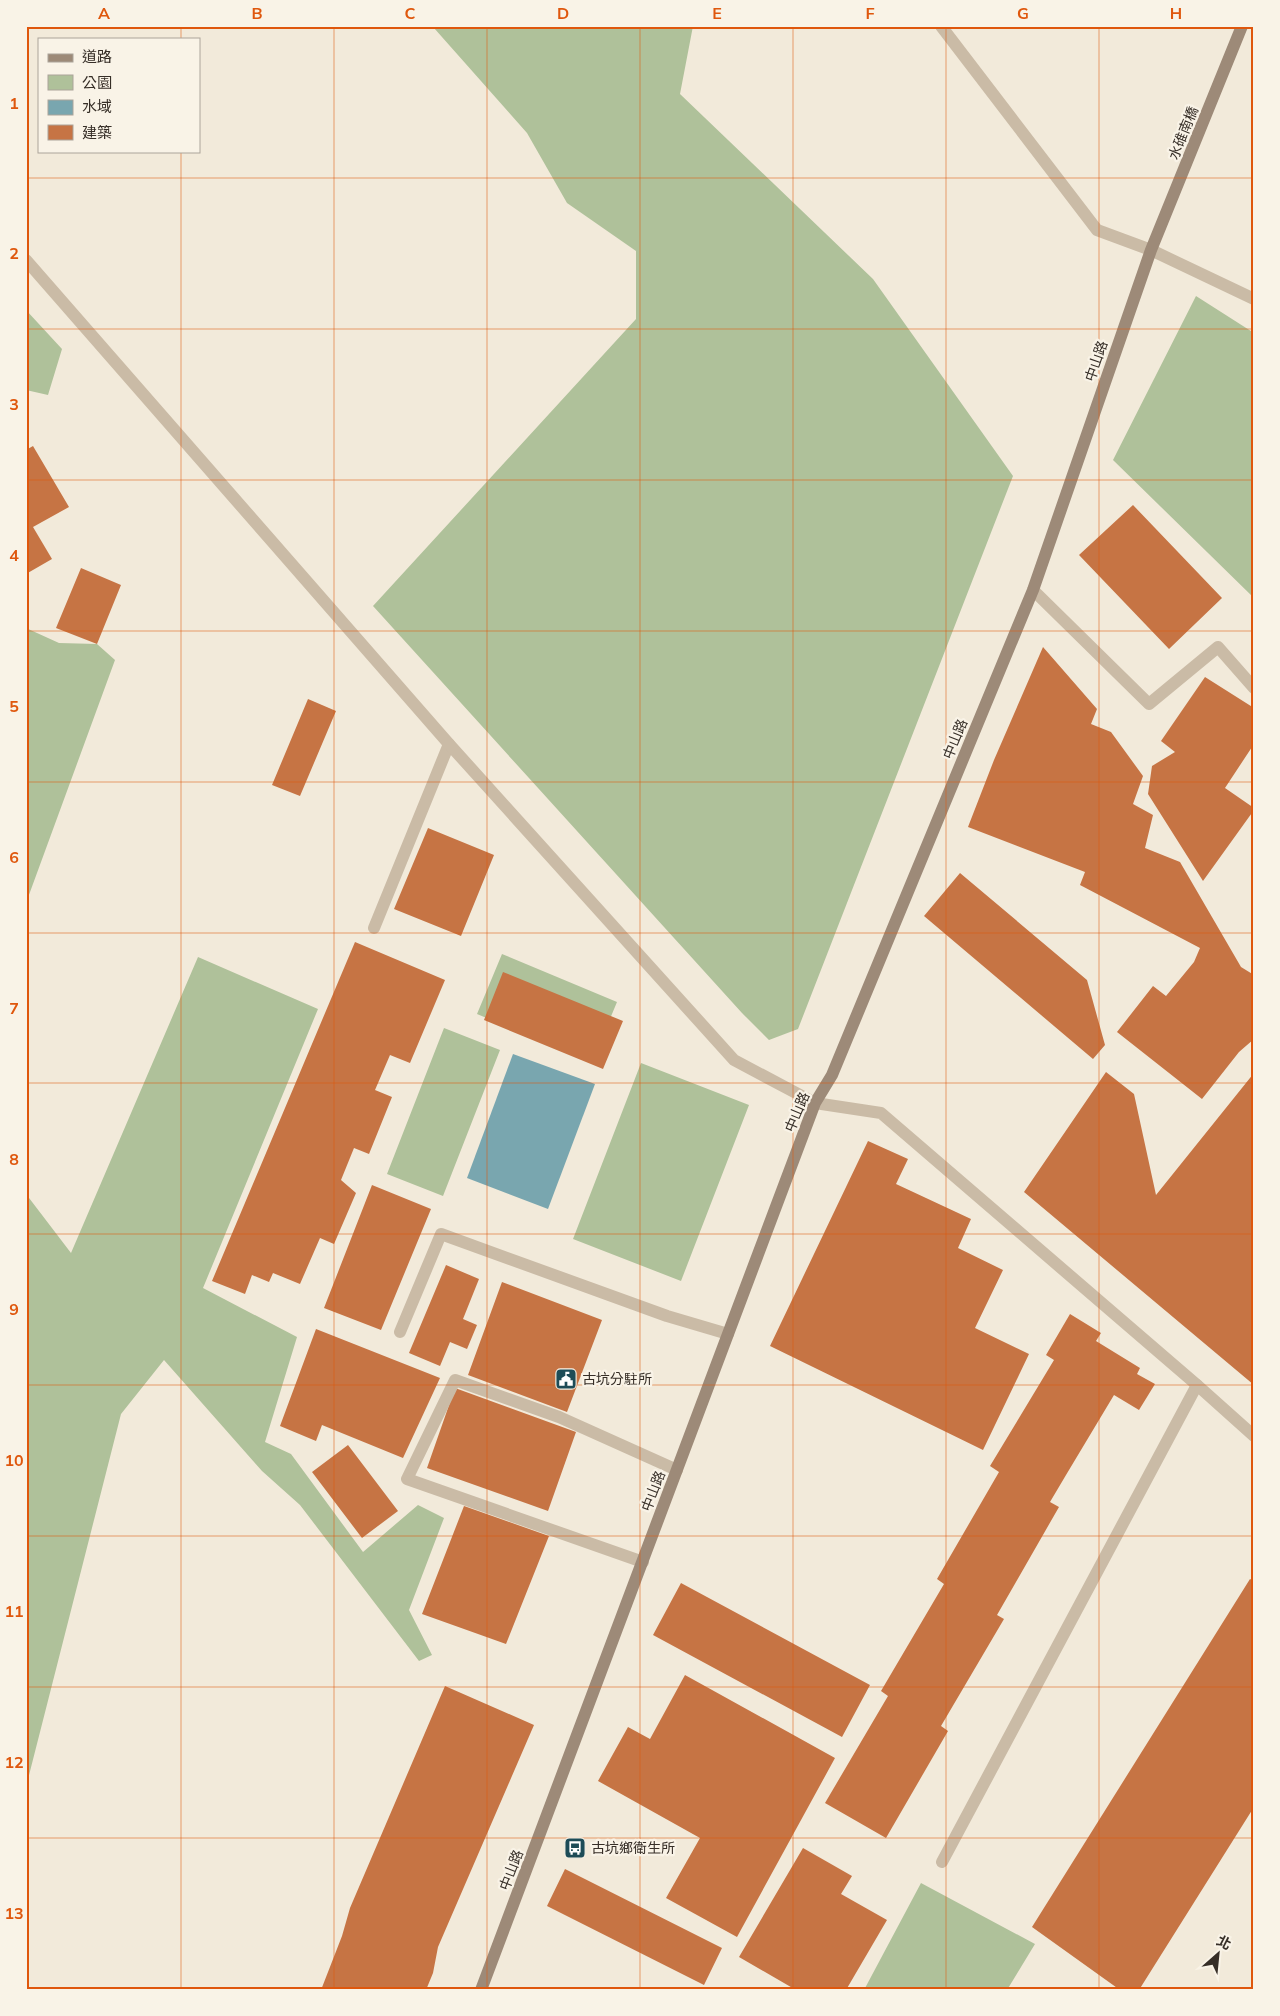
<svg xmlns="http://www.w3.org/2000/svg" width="1280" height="2016" viewBox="0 0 1280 2016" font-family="Mulish,'Noto Sans TC',sans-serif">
<rect width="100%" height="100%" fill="#f2eada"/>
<path fill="#afc19a" d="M 434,26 L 693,26 L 680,94 L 873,279 L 1013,476 L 798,1029 L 769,1040 L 742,1013 L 373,606 L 636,319 L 636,251 L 567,203 L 527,133 L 434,28 Z
M 1196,296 L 1254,333 L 1254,598 L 1113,460 Z
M 26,310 L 62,349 L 48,395 L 26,390 Z
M 26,628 L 59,643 L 97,644 L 115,660 L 26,903 Z
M 502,954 L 617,1002 L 592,1062 L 477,1014 Z
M 198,957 L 318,1009 L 203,1288 L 297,1337 L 265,1442 L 291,1454 L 363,1552 L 418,1505 L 444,1518 L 409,1610 L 432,1655 L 419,1661 L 300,1505 L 262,1471 L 164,1360 L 121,1414 L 26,1787 L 26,1194 L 71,1253 Z
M 444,1028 L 500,1050 L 443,1196 L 387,1174 Z
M 641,1063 L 749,1105 L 681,1281 L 573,1239 Z
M 921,1883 L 1035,1944 L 1007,1990 L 864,1990 Z"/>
<path fill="#79a6af" d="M 513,1054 L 595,1084 L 548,1209 L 467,1178 Z"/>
<path fill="#c67444" d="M 33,446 L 69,507 L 33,527 L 52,559 L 26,574 L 26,450 Z
M 1133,505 L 1222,598 L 1169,649 L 1079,555 Z
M 81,568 L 121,585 L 97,644 L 56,628 Z
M 1043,647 L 1097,709 L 1091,724 L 1111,732 L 1143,776 L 1133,804 L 1153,815 L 1145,848 L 1180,862 L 1241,967 L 1254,975 L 1254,1039 L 1239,1052 L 1202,1099 L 1117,1032 L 1153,986 L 1166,996 L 1194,962 L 1200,948 L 1080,885 L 1085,872 L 968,827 L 994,760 Z
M 1205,677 L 1254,708 L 1254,744 L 1225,788 L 1254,808 L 1254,810 L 1203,881 L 1148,794 L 1152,766 L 1175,752 L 1161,741 Z
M 308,699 L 336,711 L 300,796 L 272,785 Z
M 428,828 L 494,855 L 461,936 L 394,909 Z
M 960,873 L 1087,980 L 1105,1045 L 1093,1059 L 924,916 Z
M 355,942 L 445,980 L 410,1063 L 390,1055 L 375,1090 L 392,1097 L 369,1154 L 354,1148 L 341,1180 L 356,1193 L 334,1244 L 320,1238 L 300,1284 L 273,1273 L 269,1282 L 252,1275 L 245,1294 L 212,1281 Z
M 503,972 L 623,1021 L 603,1069 L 484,1020 Z
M 1106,1072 L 1134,1094 L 1156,1195 L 1254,1073 L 1254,1385 L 1024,1192 Z
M 868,1141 L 908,1159 L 896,1184 L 971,1219 L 958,1248 L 1003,1270 L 975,1328 L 1029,1354 L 983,1450 L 770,1346 Z
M 372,1185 L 431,1209 L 381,1330 L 324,1308 Z
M 446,1265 L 479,1279 L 463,1319 L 477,1325 L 467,1349 L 450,1342 L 440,1366 L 409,1353 Z
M 502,1282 L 602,1320 L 567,1412 L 468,1375 Z
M 1070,1314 L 1101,1333 L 1096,1341 L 1140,1368 L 1137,1374 L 1155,1384 L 1139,1410 L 1114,1395 L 1066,1475 L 1050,1502 L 1059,1507 L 997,1615 L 1004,1619 L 941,1726 L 948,1731 L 886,1838 L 825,1803 L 888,1696 L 881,1691 L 944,1584 L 937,1579 L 999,1472 L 990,1466 L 1054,1360 L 1046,1355 Z
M 316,1329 L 440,1378 L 403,1458 L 322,1425 L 316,1441 L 280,1426 Z
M 455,1388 L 576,1432 L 548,1511 L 427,1468 Z
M 348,1445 L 398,1511 L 362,1538 L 312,1472 Z
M 464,1506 L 549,1536 L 506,1644 L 422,1614 Z
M 1250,1579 L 1254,1581 L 1254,1807 L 1139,1990 L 1120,1990 L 1032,1927 Z
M 681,1583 L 870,1685 L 842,1737 L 653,1635 Z
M 685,1675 L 835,1758 L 737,1937 L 666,1898 L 700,1838 L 598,1781 L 628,1727 L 650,1739 Z
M 445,1686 L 534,1725 L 438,1947 L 433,1973 L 426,1990 L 321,1990 L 342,1936 L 350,1908 Z
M 803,1848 L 852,1876 L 841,1894 L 887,1920 L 846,1990 L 796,1990 L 739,1957 Z
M 565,1869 L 722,1948 L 704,1985 L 547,1906 Z"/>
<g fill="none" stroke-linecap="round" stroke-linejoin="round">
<path stroke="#cabba6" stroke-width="12" d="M 1033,590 L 1149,704 L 1218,647 L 1254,688
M 374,928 L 449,744
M 400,1332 L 441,1234 L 667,1316 L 728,1334
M 643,1562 L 407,1479 L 455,1380 L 559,1417 L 677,1470
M 942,1862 L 1197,1385"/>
<path stroke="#cabba6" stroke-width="12" d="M 941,26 L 1097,230 L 1151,250 L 1254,299
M 815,1103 L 881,1113 L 1197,1385 L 1254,1436"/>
<path stroke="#cabba6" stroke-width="12" d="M 26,260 L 449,744 L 734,1060 L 815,1103"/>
<path stroke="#9d8a78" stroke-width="12" d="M 481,1990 L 815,1103 L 832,1075 L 1033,590 L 1151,250 L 1242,26"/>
</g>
<path fill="none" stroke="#df570d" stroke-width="1" stroke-opacity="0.55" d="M 181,26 L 181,39M 334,26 L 334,1990M 487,26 L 487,1990M 640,26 L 640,1990M 793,26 L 793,1990M 946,26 L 946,1990M 1099,26 L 1099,1990M 181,151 L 181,1990M 26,178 L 1254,178M 26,329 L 1254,329M 26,480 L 1254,480M 26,631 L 1254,631M 26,782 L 1254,782M 26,933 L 1254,933M 26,1083 L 1254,1083M 26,1234 L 1254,1234M 26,1385 L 1254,1385M 26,1536 L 1254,1536M 26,1687 L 1254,1687M 26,1838 L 1254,1838"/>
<defs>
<g id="civic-square" transform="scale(1.125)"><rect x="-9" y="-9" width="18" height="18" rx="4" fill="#1d4c57" stroke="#f9f3e7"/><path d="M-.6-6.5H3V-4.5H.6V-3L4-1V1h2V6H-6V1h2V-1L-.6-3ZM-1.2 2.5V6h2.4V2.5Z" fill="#fff"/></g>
<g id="bus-square" transform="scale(1.125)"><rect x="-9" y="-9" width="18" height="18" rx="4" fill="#1d4c57" stroke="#f9f3e7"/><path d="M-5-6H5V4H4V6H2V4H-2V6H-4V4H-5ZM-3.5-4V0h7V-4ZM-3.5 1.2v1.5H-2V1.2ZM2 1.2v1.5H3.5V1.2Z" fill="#fff"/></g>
</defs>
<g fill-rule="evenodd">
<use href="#civic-square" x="566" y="1379"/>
<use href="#bus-square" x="575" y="1848"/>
</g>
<g text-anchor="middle" stroke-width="4.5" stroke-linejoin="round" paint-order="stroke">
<g font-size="14" fill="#362e27" stroke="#f9f3e7">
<text transform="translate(1183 133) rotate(-68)" y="5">水碓南橋</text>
<text transform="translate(1096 361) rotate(-71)" y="5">中山路</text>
<text transform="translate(955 739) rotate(-68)" y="5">中山路</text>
<text transform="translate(797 1112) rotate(-67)" y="5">中山路</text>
<text transform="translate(653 1491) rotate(-69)" y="5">中山路</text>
<text transform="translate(511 1870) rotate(-69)" y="5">中山路</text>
</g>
<g font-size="14" fill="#362e27" stroke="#f9f3e7" text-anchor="start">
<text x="582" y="1384">古坑分駐所</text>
<text x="591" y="1853">古坑鄉衛生所</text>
</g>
</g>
<rect width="1280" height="2016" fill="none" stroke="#f9f3e7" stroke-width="55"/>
<rect x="38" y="38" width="162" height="115" fill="#f9f3e7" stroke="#aba49a"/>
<rect x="48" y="54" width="25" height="8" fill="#9d8a78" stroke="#aba49a"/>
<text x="82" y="62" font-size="15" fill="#362e27">道路</text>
<rect x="48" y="75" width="25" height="15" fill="#afc19a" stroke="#aba49a"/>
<text x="82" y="88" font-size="15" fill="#362e27">公園</text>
<rect x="48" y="100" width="25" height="15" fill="#79a6af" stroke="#aba49a"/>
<text x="82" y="112" font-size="15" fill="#362e27">水域</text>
<rect x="48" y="125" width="25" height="15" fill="#c67444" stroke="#aba49a"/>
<text x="82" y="138" font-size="15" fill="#362e27">建築</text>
<g transform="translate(1218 1954) rotate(27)" stroke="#f9f3e7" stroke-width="4" paint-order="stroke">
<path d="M0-4L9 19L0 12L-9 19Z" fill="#362e27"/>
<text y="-8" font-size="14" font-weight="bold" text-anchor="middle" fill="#362e27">北</text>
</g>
<rect x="28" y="28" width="1224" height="1960" fill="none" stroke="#df570d" stroke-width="2"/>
<g font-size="16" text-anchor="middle" font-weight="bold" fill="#df570d">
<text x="104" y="19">A</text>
<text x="257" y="19">B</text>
<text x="410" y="19">C</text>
<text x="563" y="19">D</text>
<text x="717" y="19">E</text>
<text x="870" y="19">F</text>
<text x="1023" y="19">G</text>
<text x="1176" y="19">H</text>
<text x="14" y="109">1</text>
<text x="14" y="259">2</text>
<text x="14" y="410">3</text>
<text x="14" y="561">4</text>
<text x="14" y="712">5</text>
<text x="14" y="863">6</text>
<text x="14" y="1014">7</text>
<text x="14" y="1165">8</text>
<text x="14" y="1315">9</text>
<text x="14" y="1466">10</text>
<text x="14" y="1617">11</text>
<text x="14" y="1768">12</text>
<text x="14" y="1919">13</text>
</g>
</svg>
